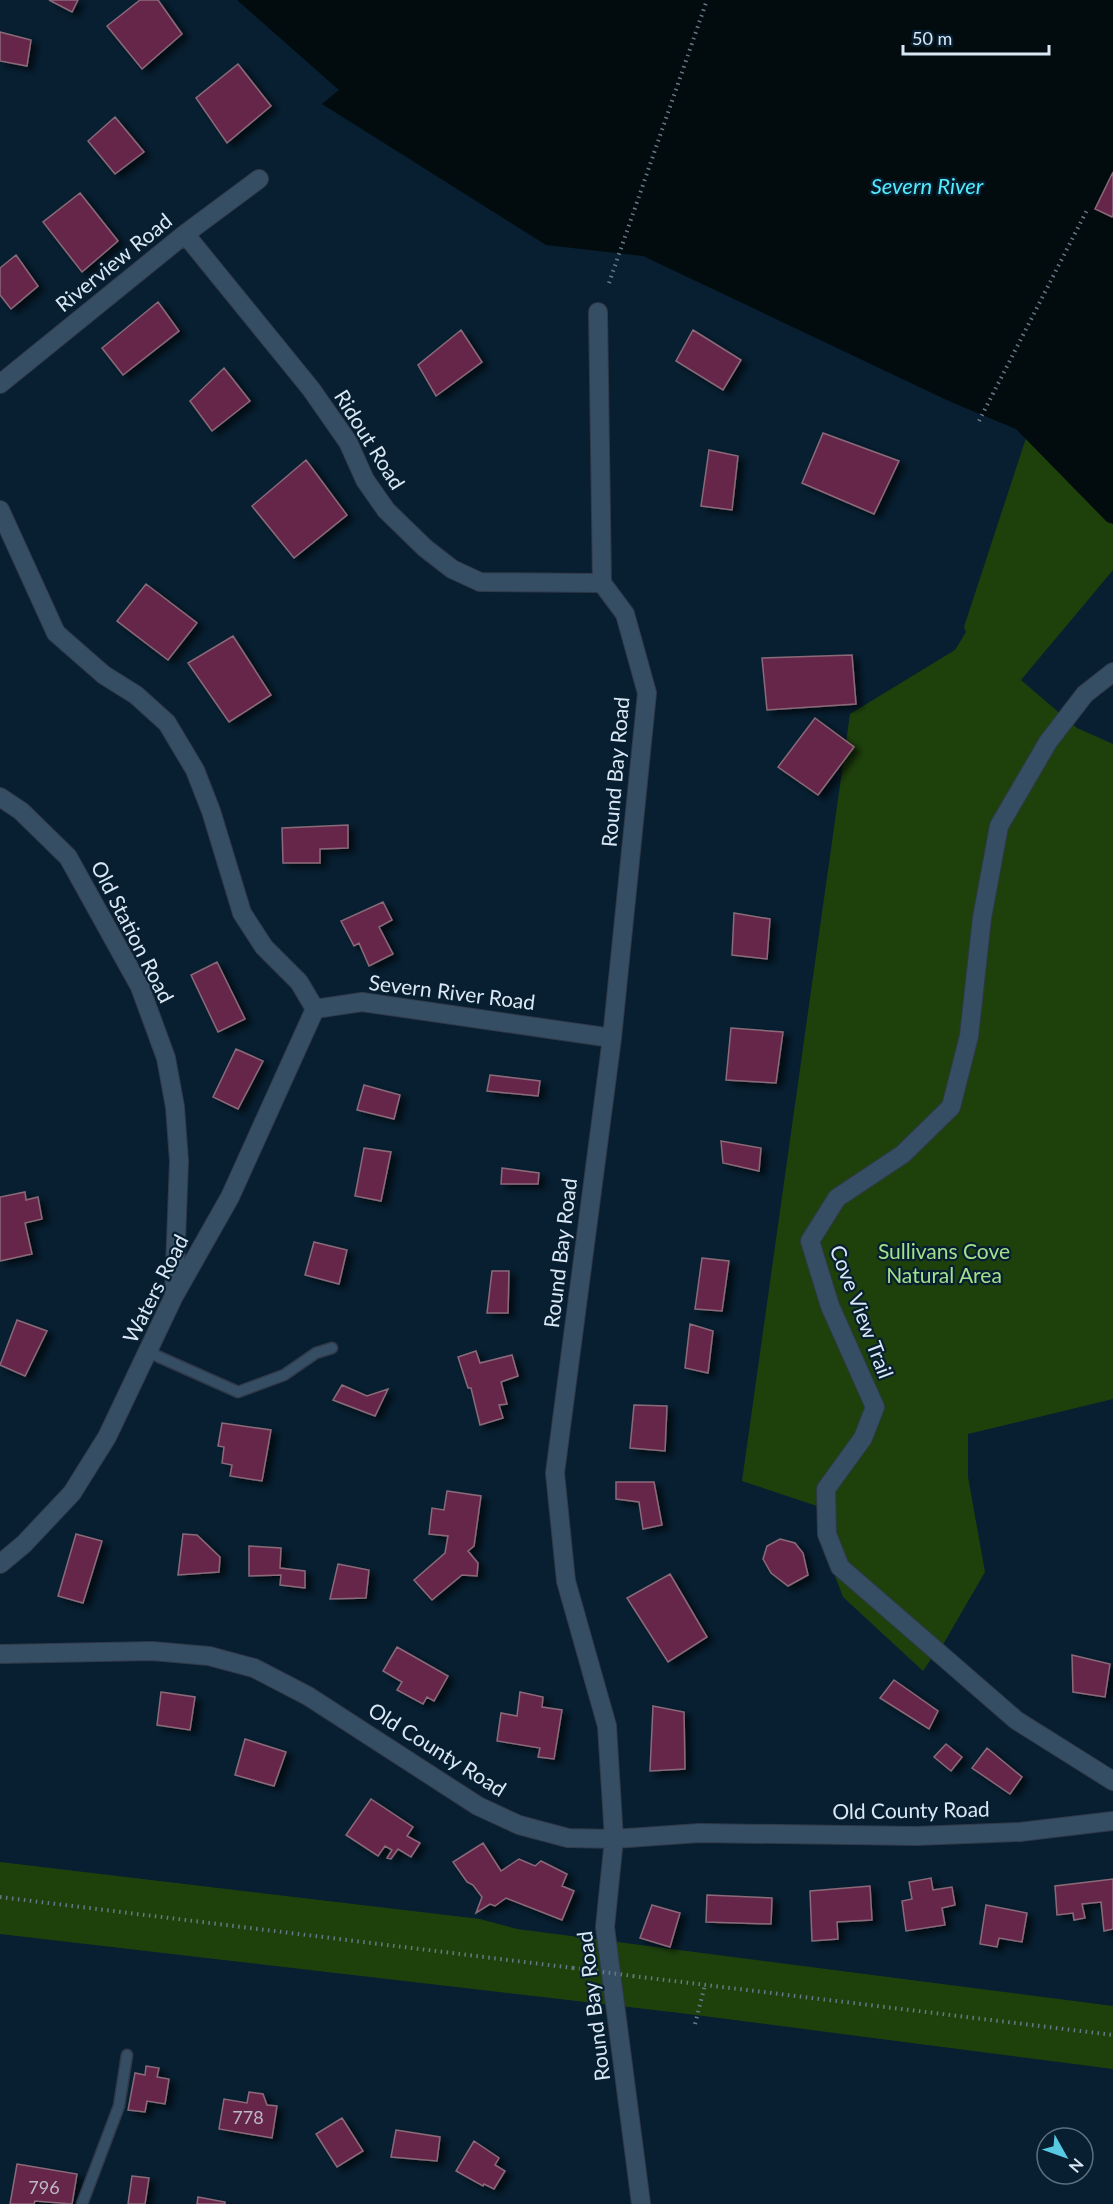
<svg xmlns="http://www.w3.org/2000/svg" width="1113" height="2204" viewBox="0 0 1113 2204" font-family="Lato,sans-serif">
<defs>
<filter id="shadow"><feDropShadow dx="6" dy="4" stdDeviation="3" flood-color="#0009"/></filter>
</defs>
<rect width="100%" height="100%" fill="#071f31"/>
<path fill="#1e410c" d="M 1026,438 L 1113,486 L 1113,570 L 1021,680 L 1077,728 L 1113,744 L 1113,1399 L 968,1434 L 968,1477 L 985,1572 L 941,1648 L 939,1647 L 923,1671 L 843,1597 L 826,1552 L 820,1507 L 742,1481 L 850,714 L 955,650 L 966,632 L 964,627 Z
M 0,1862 L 480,1919 L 517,1929 L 1113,2006 L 1113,2069 L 680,2013 L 0,1934 Z"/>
<path fill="#020c0e" d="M 237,0 L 1113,0 L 1113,524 L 1107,522 L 1016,429 L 951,402 L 643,256 L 546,245 L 322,104 L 339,90 Z"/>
<path fill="#65274a" stroke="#8a6a79" stroke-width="1.5" filter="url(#shadow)" d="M 49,0 L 78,0 L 72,12 Z
M 140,0 L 158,0 L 182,34 L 142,69 L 107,26 Z
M 0,32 L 31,40 L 27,66 L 0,61 Z
M 238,64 L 271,106 L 227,143 L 196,98 Z
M 115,117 L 144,152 L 115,174 L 88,141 Z
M 1113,172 L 1113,214 L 1112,217 L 1095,209 Z
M 80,193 L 118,241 L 82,272 L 43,222 Z
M 16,255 L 38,286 L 11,309 L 0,295 L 0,268 Z
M 158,302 L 179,331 L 123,375 L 102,348 Z
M 461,330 L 482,362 L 436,396 L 418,365 Z
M 693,330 L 741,360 L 723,390 L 676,361 Z
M 224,368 L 250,401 L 212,431 L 190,401 Z
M 823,433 L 899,461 L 874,514 L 802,483 Z
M 709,450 L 738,456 L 732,510 L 701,506 Z
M 306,460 L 347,515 L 294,558 L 252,506 Z
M 146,584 L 197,623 L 168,660 L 117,621 Z
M 233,636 L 271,695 L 229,722 L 188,663 Z
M 852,655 L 856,704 L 767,710 L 762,658 Z
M 815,718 L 854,747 L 818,795 L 778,767 Z
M 348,825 L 348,848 L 320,849 L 320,863 L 283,863 L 282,828 Z
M 383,902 L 392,920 L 379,927 L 393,954 L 369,966 L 359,943 L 354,946 L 341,921 Z
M 734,913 L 770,919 L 767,959 L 732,955 Z
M 217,962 L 245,1019 L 218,1032 L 191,975 Z
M 731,1028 L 783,1032 L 776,1083 L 726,1080 Z
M 236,1049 L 263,1061 L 238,1109 L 213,1097 Z
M 490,1075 L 540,1081 L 538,1096 L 487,1091 Z
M 364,1085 L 400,1095 L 394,1119 L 357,1110 Z
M 721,1141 L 761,1148 L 759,1171 L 723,1163 Z
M 364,1148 L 391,1152 L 381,1201 L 355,1196 Z
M 502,1168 L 539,1173 L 538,1184 L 501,1184 Z
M 25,1192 L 26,1200 L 38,1197 L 42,1219 L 25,1223 L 32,1254 L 0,1261 L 0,1197 Z
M 314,1242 L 347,1250 L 339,1284 L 305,1275 Z
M 702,1258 L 729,1261 L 722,1311 L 695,1309 Z
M 492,1271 L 509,1271 L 508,1313 L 487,1313 Z
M 17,1320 L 47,1331 L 25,1376 L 0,1365 Z
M 690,1324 L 713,1331 L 708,1373 L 685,1368 Z
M 476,1351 L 480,1363 L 512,1355 L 518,1376 L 501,1382 L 507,1404 L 499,1405 L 503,1418 L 480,1425 L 471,1388 L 468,1388 L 458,1357 Z
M 342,1385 L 367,1396 L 388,1389 L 375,1416 L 333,1400 Z
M 634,1405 L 667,1406 L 665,1451 L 630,1448 Z
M 222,1423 L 271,1430 L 262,1481 L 230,1476 L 232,1465 L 222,1463 L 224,1447 L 218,1446 Z
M 616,1482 L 654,1482 L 662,1525 L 643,1529 L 639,1502 L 616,1499 Z
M 447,1491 L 481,1496 L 474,1546 L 468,1551 L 478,1563 L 477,1576 L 462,1575 L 432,1600 L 414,1580 L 445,1553 L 448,1536 L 429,1534 L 432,1508 L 444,1510 Z
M 76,1534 L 102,1541 L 83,1603 L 58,1596 Z
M 183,1534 L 197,1535 L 220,1557 L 219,1572 L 178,1575 Z
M 780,1539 L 795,1543 L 803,1553 L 808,1575 L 788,1586 L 771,1573 L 763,1559 L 767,1546 Z
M 249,1546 L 281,1548 L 280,1568 L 305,1571 L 305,1588 L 280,1585 L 281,1575 L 249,1576 Z
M 338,1564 L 369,1570 L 366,1598 L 330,1599 Z
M 670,1574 L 707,1637 L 668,1662 L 627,1598 Z
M 397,1647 L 448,1676 L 434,1701 L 427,1697 L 423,1704 L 397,1690 L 402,1682 L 383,1671 Z
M 1072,1655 L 1110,1664 L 1105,1697 L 1073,1692 Z
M 894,1680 L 938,1711 L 929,1729 L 880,1698 Z
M 161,1692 L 195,1697 L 190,1730 L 157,1725 Z
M 520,1692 L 543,1697 L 542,1707 L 562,1710 L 554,1759 L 538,1757 L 540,1748 L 497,1741 L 501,1713 L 517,1716 Z
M 653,1706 L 684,1712 L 685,1769 L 650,1771 Z
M 245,1739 L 286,1752 L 274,1786 L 235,1775 Z
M 946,1744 L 962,1757 L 951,1771 L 934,1757 Z
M 987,1748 L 1022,1777 L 1010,1794 L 972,1768 Z
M 371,1799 L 413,1827 L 407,1836 L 420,1843 L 411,1857 L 398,1849 L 391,1859 L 387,1858 L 392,1850 L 385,1846 L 378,1856 L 346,1835 Z
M 483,1843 L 501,1871 L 519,1859 L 535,1866 L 541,1861 L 567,1874 L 562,1886 L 574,1891 L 562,1920 L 506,1898 L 495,1906 L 490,1904 L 476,1913 L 482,1897 L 473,1885 L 467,1882 L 453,1862 Z
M 931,1878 L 933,1890 L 952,1887 L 955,1905 L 942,1908 L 945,1925 L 906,1931 L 902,1901 L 912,1899 L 909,1882 Z
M 1113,1879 L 1113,1929 L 1104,1931 L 1101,1902 L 1082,1904 L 1085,1918 L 1074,1920 L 1073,1913 L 1057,1915 L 1055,1886 Z
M 870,1886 L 872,1920 L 837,1922 L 838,1939 L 812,1941 L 810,1891 Z
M 707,1895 L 772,1898 L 771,1924 L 706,1922 Z
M 652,1905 L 680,1913 L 670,1947 L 640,1938 Z
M 986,1905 L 1027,1913 L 1022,1942 L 999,1938 L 997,1947 L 980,1944 Z
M 146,2066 L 159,2068 L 157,2077 L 169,2079 L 165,2104 L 147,2101 L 145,2112 L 128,2110 L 135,2073 L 145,2075 Z
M 249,2092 L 263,2094 L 267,2105 L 277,2106 L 272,2138 L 219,2129 L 224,2099 L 247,2103 Z
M 342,2118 L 363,2151 L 337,2167 L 316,2134 Z
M 396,2130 L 440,2137 L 437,2161 L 391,2157 Z
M 474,2141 L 499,2158 L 495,2165 L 505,2171 L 494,2189 L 484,2184 L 483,2186 L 456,2171 Z
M 17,2164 L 77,2174 L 72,2204 L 35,2201 L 34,2204 L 10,2204 Z
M 132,2176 L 149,2178 L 145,2204 L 128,2204 Z
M 198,2197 L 225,2202 L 225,2204 L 197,2204 Z"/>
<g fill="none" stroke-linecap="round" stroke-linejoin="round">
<g stroke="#303949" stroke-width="13">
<path id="service" d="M 148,1352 L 238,1392 L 284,1375 L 316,1353 L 332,1348
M 82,2204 L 119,2106 L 127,2055"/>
</g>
<g stroke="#303949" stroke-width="20">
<path id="minor" d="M 185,234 L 311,389 L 348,442 L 365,480 L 386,510 L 425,548 L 452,569 L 480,582 L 602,583
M 598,312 L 602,583 L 625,614 L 647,693 L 612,1038 L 555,1473 L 566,1581 L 607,1726 L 614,1839 L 605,1927 L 641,2204
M 0,384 L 185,234 L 259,179
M 0,510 L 56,633 L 104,675 L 136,695 L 167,723 L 195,770 L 211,811 L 242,913 L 264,947 L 299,982 L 315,1009 L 362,1002 L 612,1038
M 1113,672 L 1085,694 L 1048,742 L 999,826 L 982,918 L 969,1036 L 951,1107 L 903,1154 L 837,1198 L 810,1241 L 830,1306 L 875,1407 L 863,1438 L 826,1489 L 827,1534 L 840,1567 L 1016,1720 L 1113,1781
M 0,797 L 21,811 L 68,857 L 140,987 L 166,1058 L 175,1107 L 179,1161 L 174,1294
M 0,1564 L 24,1544 L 72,1493 L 107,1437 L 174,1296 L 230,1197 L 315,1009
M 0,1654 L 152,1651 L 209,1656 L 254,1668 L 308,1696 L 478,1806 L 519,1825 L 568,1838 L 614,1839 L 699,1833 L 916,1836 L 1020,1832 L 1113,1821"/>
</g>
<path stroke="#657888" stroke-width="4" stroke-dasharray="1.5 4.5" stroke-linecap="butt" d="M 609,283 L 707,0
M 979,421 L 1087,210
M 0,1897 L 573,1968
M 633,1976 L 1113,2035
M 695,2024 L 705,1985"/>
<use href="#service" stroke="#364e63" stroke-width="10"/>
<use href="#minor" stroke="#364e63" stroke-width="18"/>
<path stroke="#657888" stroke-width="4" stroke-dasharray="1.5 4.5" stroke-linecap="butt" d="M 573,1968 L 633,1976"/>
</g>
<g text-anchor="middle" stroke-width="4.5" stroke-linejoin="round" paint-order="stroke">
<g font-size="18" fill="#bdb8ca">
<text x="248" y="2124">778</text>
<text x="44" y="2194">796</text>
</g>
<g font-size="21" fill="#dae8f5" stroke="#071f31">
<text transform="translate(114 263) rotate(-39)" y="7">Riverview Road</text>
<text transform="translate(369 440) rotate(58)" y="7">Ridout Road</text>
<text transform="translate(616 772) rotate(-85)" y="7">Round Bay Road</text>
<text transform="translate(132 932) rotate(63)" y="7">Old Station Road</text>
<text transform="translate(452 993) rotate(7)" y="7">Severn River Road</text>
<text transform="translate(561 1253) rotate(-83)" y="7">Round Bay Road</text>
<text transform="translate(156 1289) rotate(-63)" y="7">Waters Road</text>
<text transform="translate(861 1312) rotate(69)" y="7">Cove View Trail</text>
<text transform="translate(437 1750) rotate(32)" y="7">Old County Road</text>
<text transform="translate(911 1811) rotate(-1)" y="7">Old County Road</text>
<text transform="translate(594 2006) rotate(-97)" y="7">Round Bay Road</text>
</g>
<g font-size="21" fill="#a3e08b" stroke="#071f31">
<text x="944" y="1259">Sullivans Cove<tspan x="944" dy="24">Natural Area</tspan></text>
</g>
<g font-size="22" font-style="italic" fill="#52edfc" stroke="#071f31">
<text x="927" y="194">Severn River</text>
</g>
</g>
<g transform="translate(1065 2156) rotate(130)"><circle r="28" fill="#071f31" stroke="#5b6f7f" stroke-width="1.5"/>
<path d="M0-4.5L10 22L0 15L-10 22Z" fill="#57c9e2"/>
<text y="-9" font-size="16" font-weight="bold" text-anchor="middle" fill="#dae8f5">N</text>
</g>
<path d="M903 45v9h146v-9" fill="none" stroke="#dae8f5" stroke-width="3"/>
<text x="912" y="45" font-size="18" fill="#dae8f5" stroke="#071f31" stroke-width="4.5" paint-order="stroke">50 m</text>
</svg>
